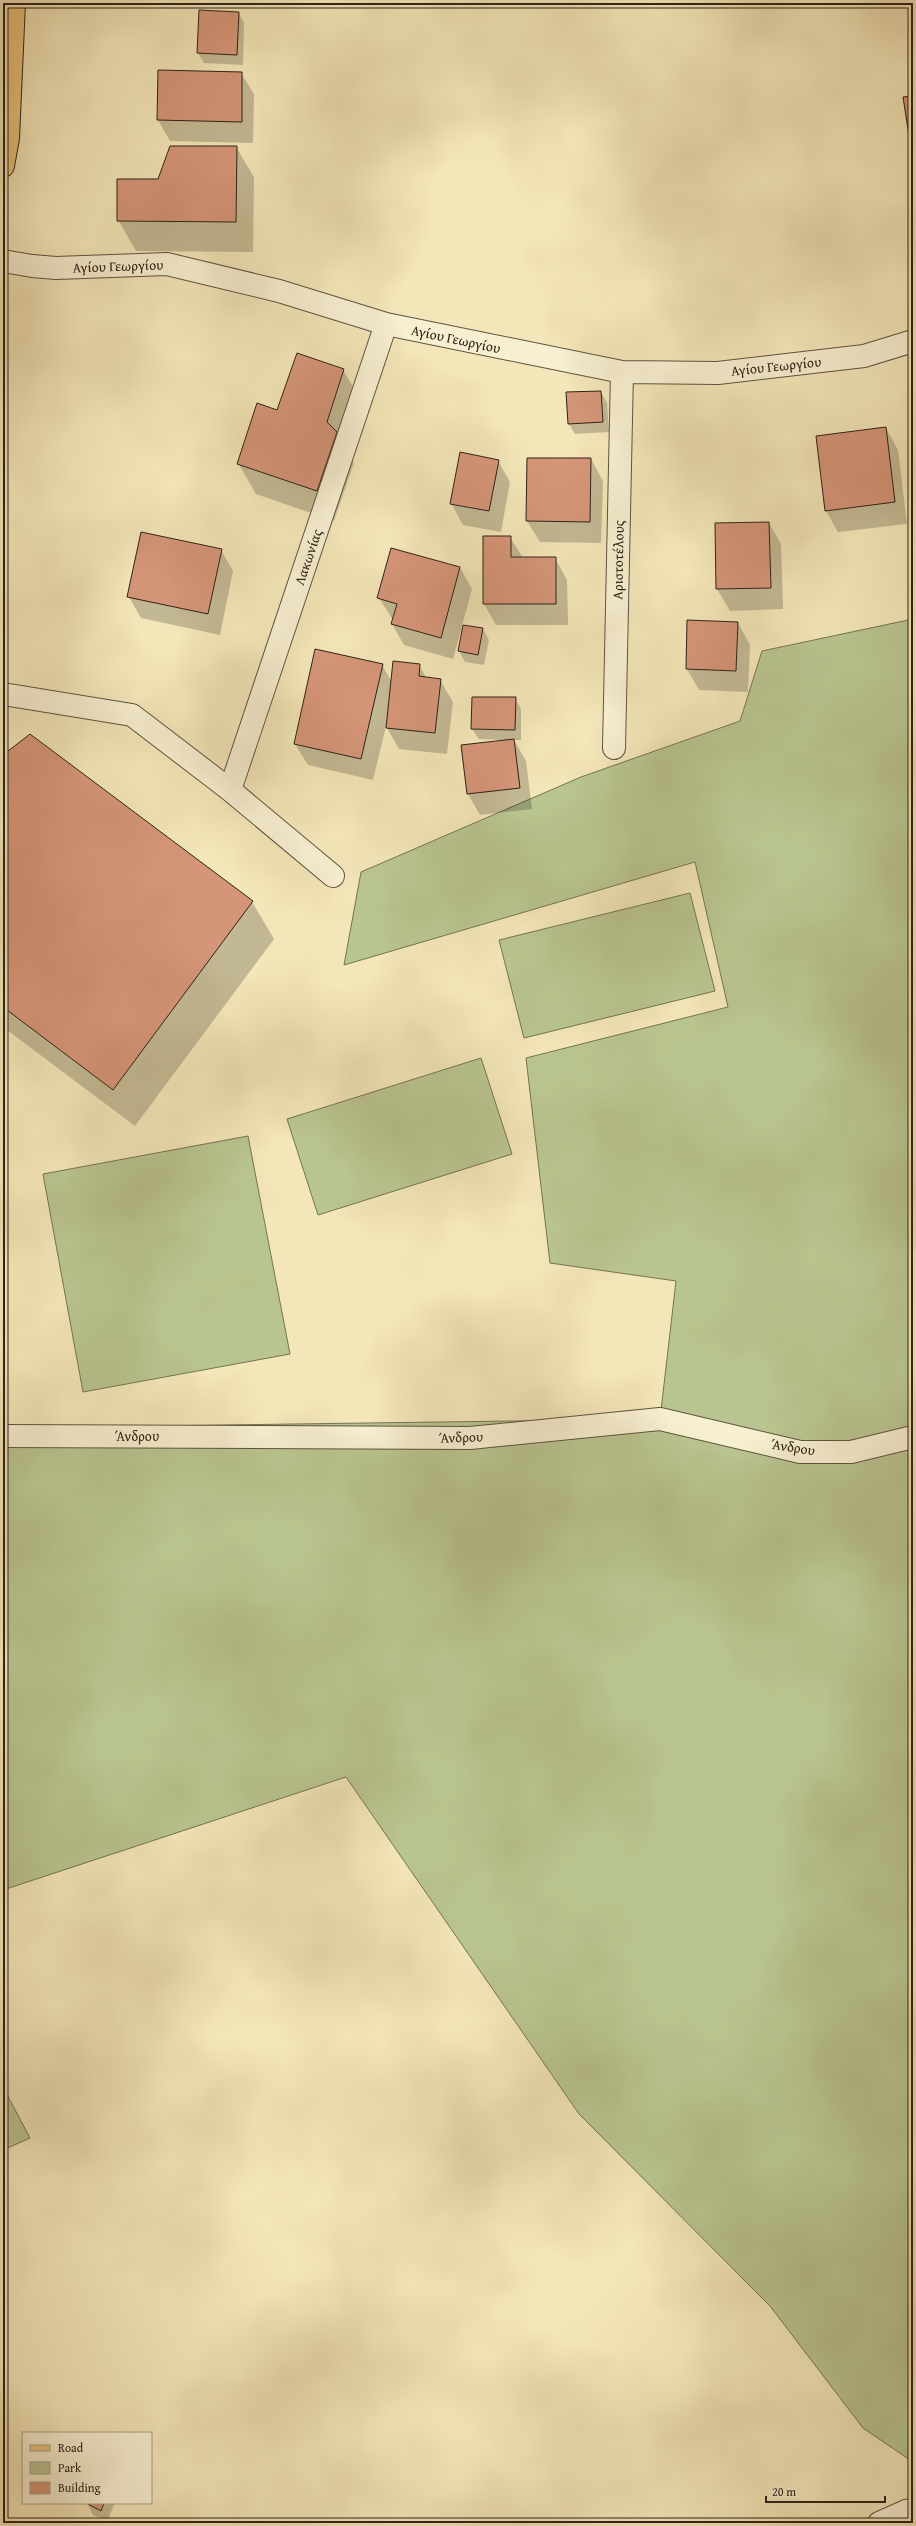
<svg xmlns="http://www.w3.org/2000/svg" width="916" height="2526" viewBox="0 0 916 2526" font-family="'Gentium Book Plus',serif">
<rect width="100%" height="100%" fill="#f3e6b8"/>
<filter id="stains"><feTurbulence type="fractalNoise" baseFrequency=".005" numOctaves="4"/><feColorMatrix values="0 0 0 0 .2 0 0 0 0 .09 0 0 0 0 .02 0 0 0 .5 -.17"/></filter>
<radialGradient id="worn" r=".72"><stop offset=".6" stop-color="#630" stop-opacity="0"/><stop offset="1" stop-color="#630" stop-opacity=".3"/></radialGradient>
<path fill="#b9c590" stroke="#737454" d="M 913,619 L 913,2462 L 863,2428 L 770,2306 L 579,2114 L 346,1777 L 3,1890 L 3,1428 L 660,1419 L 676,1281 L 550,1263 L 526,1058 L 728,1007 L 695,862 L 344,965 L 361,872 L 581,777 L 740,721 L 762,651 Z
M 690,893 L 715,991 L 524,1038 L 499,940 Z
M 481,1058 L 512,1154 L 318,1215 L 287,1119 Z
M 248,1136 L 290,1354 L 83,1392 L 43,1174 Z
M 3,2087 L 30,2138 L 3,2150 Z"/>
<path fill="#0003" d="M 115,3 L 167,3 L 167,7 L 118,8 Z
M 238,12 L 244,23 L 243,65 L 204,63 L 198,53 Z
M 159,71 L 241,73 L 254,94 L 253,143 L 170,141 L 158,120 Z
M 236,147 L 254,177 L 253,252 L 136,251 L 118,220 L 158,180 Z
M 343,370 L 361,400 L 345,448 L 354,463 L 334,521 L 256,494 L 238,463 L 278,411 Z
M 601,392 L 607,403 L 609,432 L 575,434 L 569,424 Z
M 886,428 L 898,450 L 907,524 L 838,532 L 826,511 Z
M 591,459 L 603,481 L 601,543 L 540,542 L 527,521 Z
M 498,461 L 510,482 L 501,532 L 463,525 L 451,503 Z
M 769,523 L 781,544 L 783,609 L 730,611 L 717,589 L 716,524 Z
M 510,537 L 523,558 L 555,558 L 567,580 L 568,625 L 496,625 L 484,604 Z
M 221,550 L 233,571 L 220,635 L 141,618 L 129,597 Z
M 460,567 L 472,589 L 453,659 L 404,645 L 392,624 L 393,620 L 379,598 Z
M 738,623 L 750,645 L 748,692 L 699,690 L 687,669 Z
M 483,629 L 489,640 L 484,665 L 465,662 L 459,651 Z
M 382,665 L 392,682 L 419,665 L 427,679 L 440,680 L 453,702 L 447,754 L 399,749 L 386,726 L 373,780 L 308,765 L 295,744 Z
M 515,698 L 521,709 L 521,740 L 514,740 L 526,761 L 532,809 L 480,815 L 468,794 L 503,740 L 479,739 L 472,729 Z
M 3,756 L 252,902 L 274,939 L 135,1126 L 3,1027 Z
M 87,2503 L 115,2503 L 107,2521 L 93,2515 Z"/>
<path fill="#d59578" stroke="#2d2218" d="M 199,10 L 239,12 L 237,55 L 197,53 Z
M 158,70 L 242,72 L 242,122 L 157,120 Z
M 913,96 L 913,136 L 909,136 L 903,97 Z
M 170,146 L 237,146 L 236,222 L 117,221 L 117,179 L 158,179 Z
M 297,353 L 344,369 L 327,422 L 337,432 L 317,491 L 237,464 L 257,403 L 277,410 Z
M 601,391 L 603,422 L 568,424 L 566,392 Z
M 886,427 L 895,502 L 825,511 L 816,436 Z
M 460,452 L 499,460 L 489,511 L 450,504 Z
M 527,458 L 591,458 L 590,522 L 526,521 Z
M 769,522 L 771,588 L 716,589 L 715,523 Z
M 141,532 L 222,549 L 208,614 L 127,597 Z
M 483,536 L 511,536 L 511,557 L 556,557 L 556,604 L 483,604 Z
M 391,548 L 460,567 L 441,638 L 391,624 L 397,604 L 377,598 Z
M 687,620 L 738,622 L 736,671 L 686,669 Z
M 463,625 L 483,628 L 478,655 L 458,651 Z
M 315,649 L 383,664 L 361,759 L 294,744 Z
M 393,661 L 420,664 L 419,676 L 441,679 L 435,733 L 386,728 Z
M 472,697 L 516,697 L 515,730 L 471,729 Z
M 30,734 L 253,901 L 113,1090 L 3,1007 L 3,755 Z
M 514,739 L 520,788 L 467,794 L 461,745 Z
M 86,2503 L 104,2503 L 101,2511 Z"/>
<g fill="none" stroke-linecap="round" stroke-linejoin="round">
<g stroke="#5e5340" stroke-width="24">
<path id="minor" d="M 3,261 L 32,266 L 56,268 L 167,264 L 279,291 L 386,324 L 622,372 L 718,373 L 864,356 L 913,341
M 3,694 L 132,715 L 230,790 L 333,876
M 614,748 L 622,372
M 230,790 L 386,324
M 3,1436 L 470,1438 L 660,1419 L 800,1452 L 851,1452 L 913,1437
M 879,2523 L 906,2511 L 913,2510"/>
</g>
<g stroke="#2d2218" stroke-width="24">
<path id="major" d="M 3,166 L 8,138 L 14,3"/>
</g>
<use href="#minor" stroke="#f7efd1" stroke-width="22"/>
<use href="#major" stroke="#eac37c" stroke-width="22"/>
</g>
<g text-anchor="middle" stroke-width="3.5" stroke-linejoin="round" paint-order="stroke">
<g font-size="14" fill="#2d2218" stroke="#f7efd1">
<text transform="translate(118 266) rotate(-2)" y="5">Αγίου Γεωργίου</text>
<text transform="translate(456 339) rotate(12)" y="5">Αγίου Γεωργίου</text>
<text transform="translate(776 366) rotate(-6)" y="5">Αγίου Γεωργίου</text>
<text transform="translate(308 557) rotate(-71)" y="5">Λακωνίας</text>
<text transform="translate(618 560) rotate(-89)" y="5">Αριστοτέλους</text>
<text x="137" y="1441">Άνδρου</text>
<text transform="translate(461 1437) rotate(-2)" y="5">Άνδρου</text>
<text transform="translate(793 1447) rotate(9)" y="5">Άνδρου</text>
</g>
</g>
<rect width="916" height="2526" fill="none" stroke="#f3e6b8" stroke-width="16"/>
<rect x="4" y="4" width="908" height="2518" fill="none" stroke="#2d2218" stroke-width="2"/>
<rect x="8" y="8" width="900" height="2510" fill="none" stroke="#2d2218"/>
<rect x="22" y="2432" width="130" height="72" fill="#f7efd1" stroke="#a69d87"/>
<rect x="30" y="2445" width="20" height="6" fill="#eac37c" stroke="#a69d87"/>
<text x="58" y="2452" font-size="12" fill="#2d2218">Road</text>
<rect x="30" y="2462" width="20" height="12" fill="#b9c590" stroke="#a69d87"/>
<text x="58" y="2472" font-size="12" fill="#2d2218">Park</text>
<rect x="30" y="2482" width="20" height="12" fill="#d59578" stroke="#a69d87"/>
<text x="58" y="2492" font-size="12" fill="#2d2218">Building</text>
<path d="M766 2496v6h119v-6" fill="none" stroke="#2d2218" stroke-width="2"/>
<text x="772" y="2496" font-size="12" fill="#2d2218" stroke="#f7efd1" stroke-width="3" paint-order="stroke">20 m</text>
<rect width="100%" height="100%" filter="url(#stains)"/>
<rect width="100%" height="100%" fill="url(#worn)"/>
</svg>
